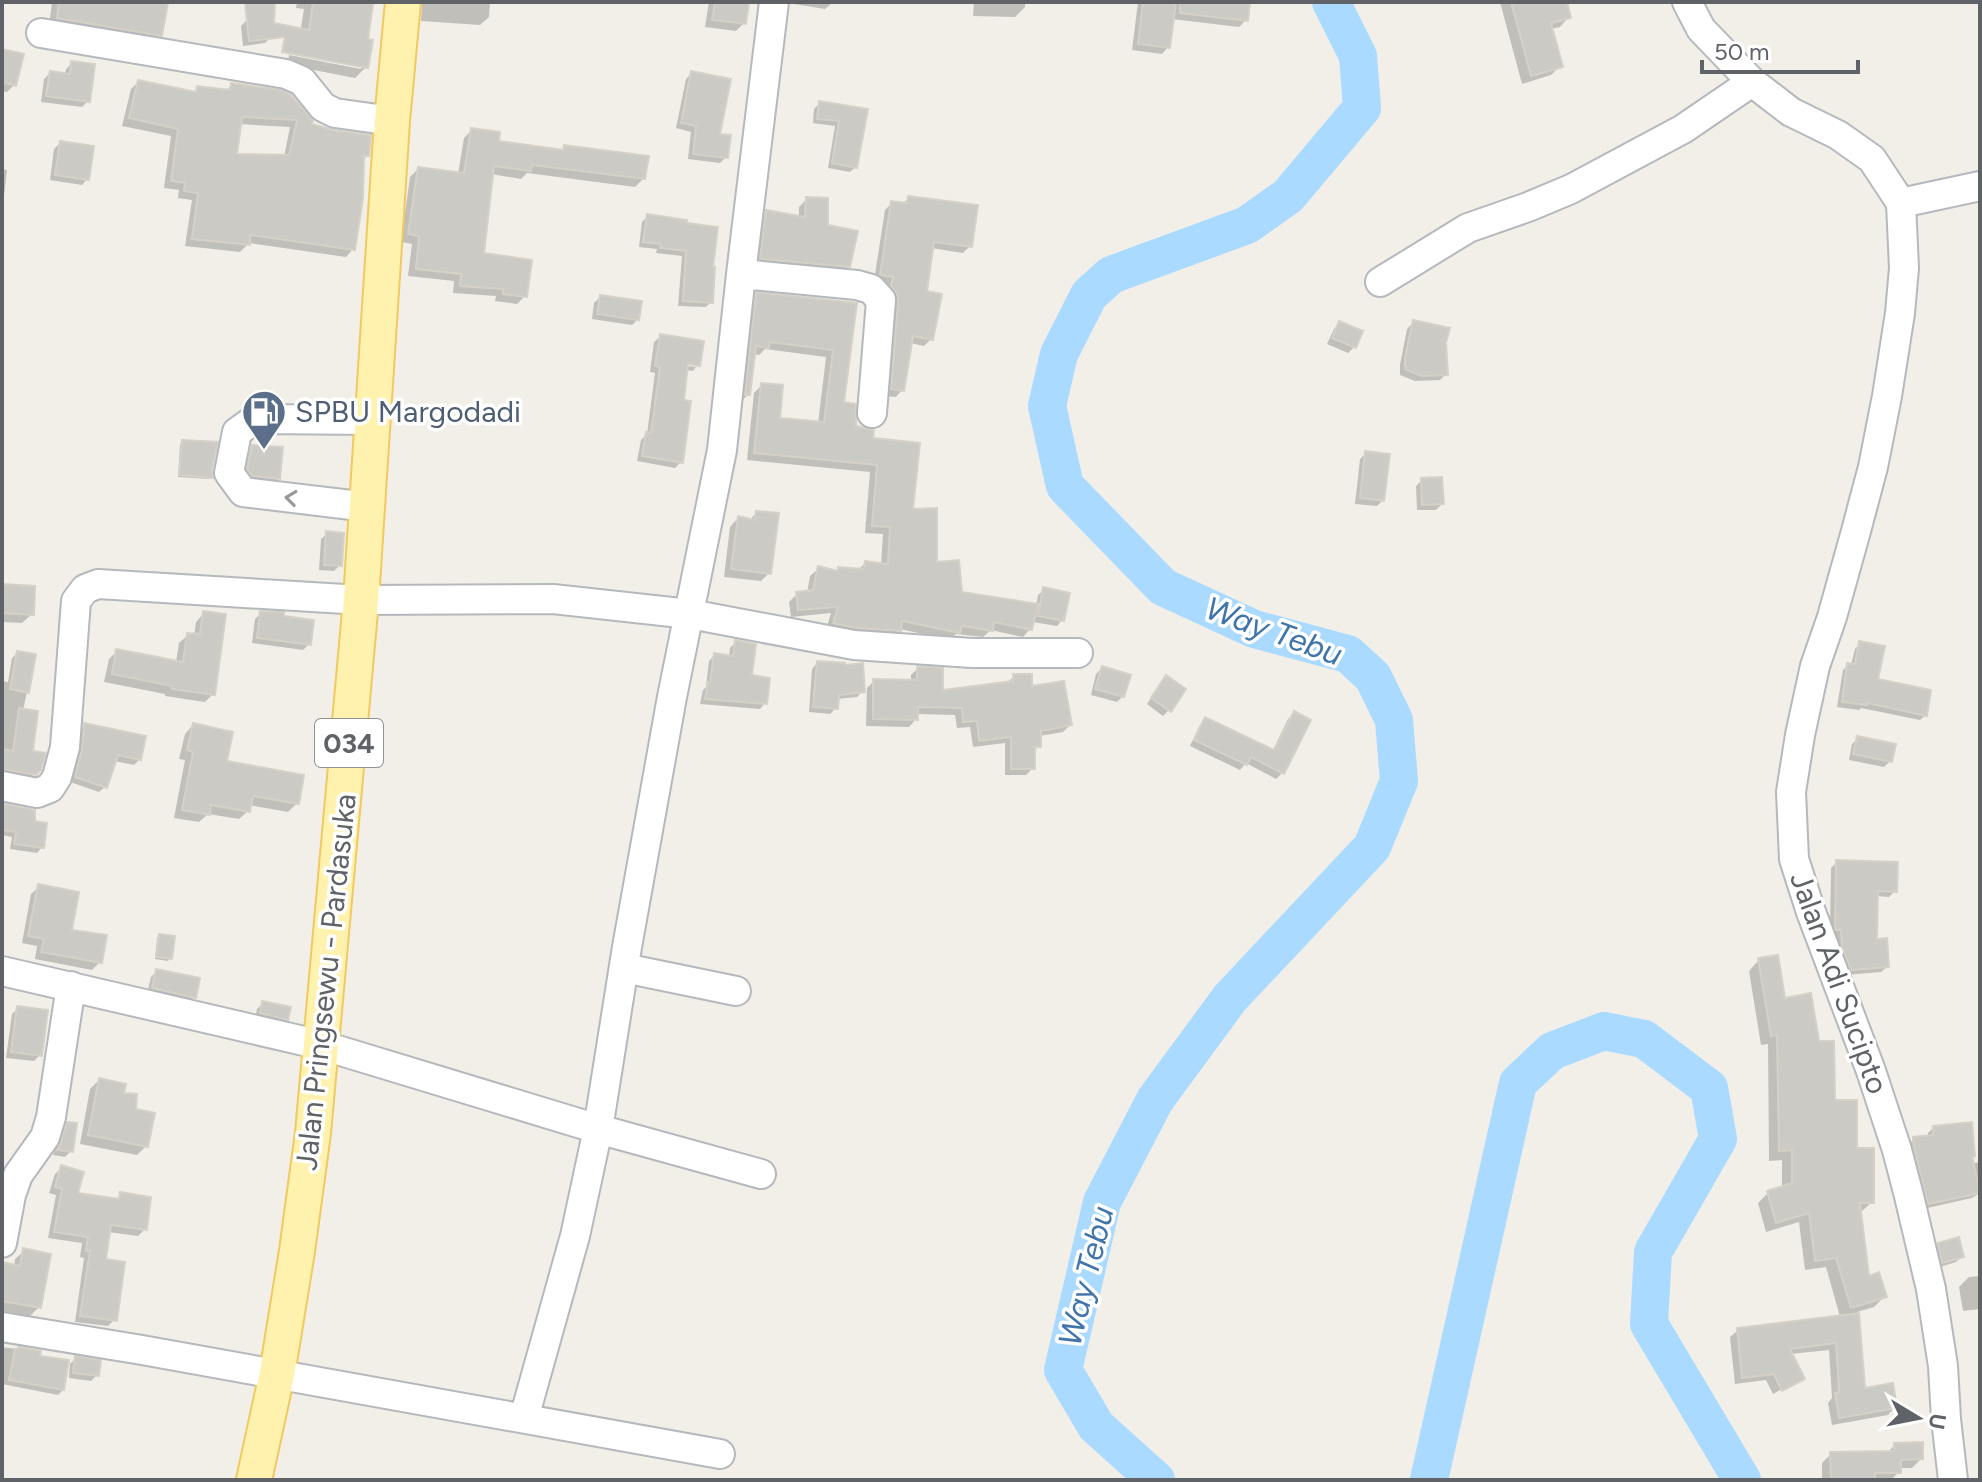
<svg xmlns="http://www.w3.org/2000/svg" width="1982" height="1482" viewBox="0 0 1982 1482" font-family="Figtree,sans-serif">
<rect width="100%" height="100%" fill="#f1efe8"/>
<path fill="#0003" fill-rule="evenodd" d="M 52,2 L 166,2 L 160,35 L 151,44 L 49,27 Z
M 297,2 L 372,2 L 366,41 L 366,67 L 355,78 L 288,65 L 289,55 L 361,69 L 361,65 L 300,33 L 304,9 L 296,8 Z
M 422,2 L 490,2 L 489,17 L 480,25 L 421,21 Z
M 709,2 L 747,2 L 744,23 L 736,31 L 705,27 Z
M 795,2 L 833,2 L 825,9 L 794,4 Z
M 974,2 L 1025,2 L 1025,7 L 1015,17 L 973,16 Z
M 1138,2 L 1248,2 L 1246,20 L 1239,27 L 1172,19 L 1168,47 L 1162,54 L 1132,50 Z
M 1500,2 L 1565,2 L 1569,17 L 1560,27 L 1550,29 L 1560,66 L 1551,75 L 1522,84 Z
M 247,20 L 271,37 L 265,43 L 243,46 L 241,26 Z
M 2,51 L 15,84 L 7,92 L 2,91 Z
M 72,63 L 88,101 L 82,107 L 41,102 L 44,79 L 50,73 L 65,75 L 66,69 Z
M 692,73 L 726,157 L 720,163 L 688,159 L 691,132 L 676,128 L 686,79 Z
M 138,82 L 192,94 L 198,88 L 225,92 L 232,85 L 367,156 L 362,161 L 353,249 L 346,257 L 249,243 L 240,252 L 185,246 L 192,200 L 178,198 L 179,190 L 164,188 L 171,136 L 122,126 L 131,89 ZM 239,124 L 290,127 L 284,157 L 235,156 Z
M 820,103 L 866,111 L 855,167 L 850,172 L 828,168 L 835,126 L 813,123 L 814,109 Z
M 472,130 L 497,142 L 560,152 L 564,147 L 644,178 L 635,187 L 527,173 L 521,179 L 491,174 L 482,255 L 525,296 L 517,304 L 495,301 L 496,296 L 453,293 L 454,281 L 408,276 L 412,244 L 401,242 L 410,177 L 418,169 L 458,174 L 464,138 Z
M 60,143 L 87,179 L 82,185 L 50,180 L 54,149 Z
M 2,169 L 7,170 L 4,196 L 2,198 Z
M 909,198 L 970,246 L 963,253 L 931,248 L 925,293 L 931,339 L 924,346 L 910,343 L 902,390 L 896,397 L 885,396 L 885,294 L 887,283 L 874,281 L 885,210 L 892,203 L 902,204 Z
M 807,199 L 826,226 L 848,266 L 841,274 L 754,265 L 759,220 L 767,212 L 799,218 L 799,207 Z
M 647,217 L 710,269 L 711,302 L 706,307 L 678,306 L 682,256 L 656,253 L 657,249 L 639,247 L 642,222 Z
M 757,295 L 855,304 L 842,403 L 854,427 L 871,440 L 911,511 L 935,564 L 960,594 L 1036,606 L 1038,595 L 1044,590 L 1062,620 L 1057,626 L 1032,622 L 1030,629 L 1023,637 L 991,630 L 983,637 L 956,634 L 950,640 L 900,629 L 891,638 L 826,630 L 831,613 L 791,617 L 789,602 L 797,594 L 807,593 L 810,576 L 818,569 L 836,572 L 839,569 L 858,570 L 865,563 L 881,565 L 883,534 L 865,533 L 870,472 L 747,460 L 754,393 L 762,385 L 778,420 L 818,424 L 826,357 L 765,349 L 759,355 L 753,354 L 748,395 L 740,402 L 749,302 Z
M 600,297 L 638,319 L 632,325 L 592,319 L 594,303 Z
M 1340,323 L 1354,347 L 1348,353 L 1327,344 L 1334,329 Z
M 1413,323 L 1444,343 L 1446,374 L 1440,380 L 1415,381 L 1400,375 L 1400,365 L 1407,329 Z
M 660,337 L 702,343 L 698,365 L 696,367 L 696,363 L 679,361 L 678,365 L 696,367 L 693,371 L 686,370 L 682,401 L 689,402 L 681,462 L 675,468 L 637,461 L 641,440 L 647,434 L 655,373 L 650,372 L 654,342 Z
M 183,442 L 211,477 L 209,479 L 178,477 L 180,444 Z
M 253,447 L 278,478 L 276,481 L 250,478 L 246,472 L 250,449 Z
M 1366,453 L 1383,500 L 1377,506 L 1355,504 L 1360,459 Z
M 1422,480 L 1442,504 L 1436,510 L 1417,510 L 1416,486 Z
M 756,513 L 769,573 L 761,581 L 724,577 L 730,527 L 738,518 L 749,521 Z
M 327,534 L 340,565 L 334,571 L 319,570 L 321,539 Z
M 2,586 L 32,614 L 22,623 L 2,622 Z
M 204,613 L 213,694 L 205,702 L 165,696 L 165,694 L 104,682 L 109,659 L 117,651 L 176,662 L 179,643 L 188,635 L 194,636 L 196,622 Z
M 261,613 L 309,644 L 303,650 L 252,643 L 255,619 Z
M 736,642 L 750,677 L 765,703 L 760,709 L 700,704 L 703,690 L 706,687 L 709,661 L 715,655 L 729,657 L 730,648 Z
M 1860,643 L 1876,681 L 1926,715 L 1920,720 L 1861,708 L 1859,710 L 1837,707 L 1843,670 L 1848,665 L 1851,665 L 1855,649 Z
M 18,653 L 34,656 L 23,711 L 30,752 L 39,769 L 28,780 L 2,775 L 2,681 L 8,682 L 12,658 Z
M 817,663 L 863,691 L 857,697 L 837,699 L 836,708 L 830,714 L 809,712 L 812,669 Z
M 918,668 L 941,692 L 1007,683 L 1014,676 L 1070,725 L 1063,732 L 1039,736 L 1039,746 L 1033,752 L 1033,768 L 1026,775 L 1005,775 L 1005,743 L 973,747 L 970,727 L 957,728 L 955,715 L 916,714 L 916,719 L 909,727 L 866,726 L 867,688 L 874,681 L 911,682 L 911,675 Z
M 1102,668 L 1123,696 L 1117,702 L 1091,695 L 1096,674 Z
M 1161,683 L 1169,710 L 1163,716 L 1147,704 Z
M 1294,714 L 1282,773 L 1276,779 L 1246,763 L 1240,770 L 1190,746 L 1200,725 L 1206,720 L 1272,752 L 1288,719 Z
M 84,725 L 140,759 L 134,765 L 114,761 L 105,787 L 99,792 L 70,782 L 77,756 L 79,731 Z
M 193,725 L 224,763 L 297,803 L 288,812 L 249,805 L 248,811 L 239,819 L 208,814 L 199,822 L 174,818 L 185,760 L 179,759 L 185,734 Z
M 1858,738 L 1890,761 L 1884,767 L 1849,760 L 1852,744 Z
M 2,805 L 33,823 L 42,847 L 37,853 L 10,849 L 12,837 L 2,835 Z
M 1837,862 L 1895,891 L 1889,897 L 1876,896 L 1875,941 L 1887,967 L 1881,972 L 1845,975 L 1837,954 L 1836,935 L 1830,934 L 1831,868 Z
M 39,887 L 70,931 L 100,962 L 92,970 L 35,959 L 37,946 L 22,943 L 31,894 Z
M 160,936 L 170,958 L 168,961 L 155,959 L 157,938 Z
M 1759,960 L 1783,1000 L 1817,1043 L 1833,1102 L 1855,1150 L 1872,1202 L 1861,1212 L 1859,1212 L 1867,1278 L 1884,1297 L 1874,1307 L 1857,1312 L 1863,1390 L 1895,1407 L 1888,1415 L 1832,1425 L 1828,1403 L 1832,1398 L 1829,1350 L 1790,1354 L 1802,1378 L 1796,1384 L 1796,1381 L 1773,1394 L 1766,1380 L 1735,1384 L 1730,1337 L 1738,1330 L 1840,1317 L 1826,1267 L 1805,1270 L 1799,1222 L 1766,1232 L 1758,1203 L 1768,1193 L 1782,1188 L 1782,1160 L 1769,1161 L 1768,1044 L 1761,1045 L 1749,971 Z
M 157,971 L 194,997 L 188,1003 L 147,994 L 151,977 Z
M 263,1003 L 287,1019 L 281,1025 L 255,1019 L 257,1009 Z
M 18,1008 L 40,1055 L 34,1061 L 6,1058 L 12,1014 Z
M 99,1080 L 121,1095 L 134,1111 L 146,1146 L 137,1155 L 80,1144 L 90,1089 Z
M 68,1124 L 71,1151 L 65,1157 L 53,1155 L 62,1130 Z
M 1970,1124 L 1974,1163 L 1980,1162 L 1980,1193 L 1972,1198 L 1923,1209 L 1908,1145 L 1914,1139 L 1928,1137 L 1928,1133 L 1933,1128 Z
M 62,1167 L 75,1195 L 115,1200 L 121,1195 L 145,1229 L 138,1236 L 108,1232 L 104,1261 L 115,1319 L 108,1326 L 75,1322 L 84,1258 L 80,1257 L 82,1243 L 48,1238 L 56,1195 L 49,1193 L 55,1174 Z
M 1939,1245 L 1962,1256 L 1956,1262 L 1937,1268 L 1933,1251 Z
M 24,1251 L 39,1307 L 30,1316 L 2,1311 L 2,1264 L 14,1267 L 15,1259 Z
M 1980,1276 L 1980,1309 L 1963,1311 L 1959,1287 L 1969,1277 Z
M 2,1347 L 39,1352 L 38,1358 L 63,1390 L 58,1395 L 2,1384 Z
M 76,1358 L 97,1375 L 91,1381 L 69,1378 L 70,1364 Z
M 1895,1445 L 1921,1459 L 1912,1468 L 1899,1468 L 1899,1472 L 1891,1480 L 1822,1480 L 1822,1463 L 1831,1454 L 1887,1453 Z"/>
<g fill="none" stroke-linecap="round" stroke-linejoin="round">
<path stroke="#aadaff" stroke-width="38" d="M 1156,1480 L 1096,1426 L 1063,1370 L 1102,1202 L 1155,1100 L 1230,998 L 1372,847 L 1399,781 L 1394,720 L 1373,677 L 1348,654 L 1254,629 L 1163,587 L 1065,486 L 1047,406 L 1059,354 L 1089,295 L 1111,275 L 1247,225 L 1288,196 L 1362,108 L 1358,56 L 1331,2
M 1429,1480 L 1518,1083 L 1552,1051 L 1604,1031 L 1644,1039 L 1709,1088 L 1718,1139 L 1653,1252 L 1649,1324 L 1742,1480"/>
</g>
<path fill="#cccac5" stroke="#d6d1c6" stroke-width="2" fill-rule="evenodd" d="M 59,2 L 168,2 L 162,36 L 57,18 Z
M 245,2 L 275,2 L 274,23 L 309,30 L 313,2 L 361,2 L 373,4 L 368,39 L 373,40 L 368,68 L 282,52 L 285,37 L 249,41 Z
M 715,2 L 749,2 L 746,24 L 712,20 Z
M 1143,2 L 1176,2 L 1170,48 L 1138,44 Z
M 1180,2 L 1250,2 L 1248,21 L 1180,13 Z
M 1511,2 L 1567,2 L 1571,18 L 1551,23 L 1563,67 L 1531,76 Z
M 2,49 L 24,54 L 16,86 L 2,82 Z
M 71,61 L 95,64 L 90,102 L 46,96 L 50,71 L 70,74 Z
M 691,71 L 731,79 L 720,134 L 731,135 L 728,158 L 693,154 L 696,126 L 681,123 Z
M 138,80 L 196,92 L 197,86 L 230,90 L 231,83 L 281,90 L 291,95 L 313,120 L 312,124 L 333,130 L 371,135 L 369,156 L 364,156 L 363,198 L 355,250 L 250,235 L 250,245 L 192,239 L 198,193 L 184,191 L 185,183 L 171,181 L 178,129 L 129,118 ZM 242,117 L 297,120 L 289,155 L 237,154 Z
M 819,101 L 868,109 L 857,168 L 832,163 L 839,121 L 817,119 Z
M 471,128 L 500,132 L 499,141 L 563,150 L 564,145 L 649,156 L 645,179 L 532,165 L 531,171 L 494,166 L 484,253 L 532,260 L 527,297 L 503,294 L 503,289 L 460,286 L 461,274 L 416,269 L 419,236 L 408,234 L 418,167 L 464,173 Z
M 60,141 L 94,146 L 89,180 L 55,175 Z
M 908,196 L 978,205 L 972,247 L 934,242 L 927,291 L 942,294 L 933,340 L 913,336 L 904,391 L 891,389 L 898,301 L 897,294 L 891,286 L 893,277 L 880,275 L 891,201 L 907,203 Z
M 806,197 L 828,198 L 828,225 L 858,231 L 850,267 L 760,259 L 766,210 L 805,217 Z
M 647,214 L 687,220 L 687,223 L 718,227 L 713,267 L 715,267 L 713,303 L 683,301 L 686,251 L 660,248 L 661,244 L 643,242 Z
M 756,292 L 857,303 L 844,402 L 856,404 L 856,426 L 874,430 L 873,438 L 920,443 L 913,509 L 937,508 L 937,562 L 959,560 L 962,592 L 1038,604 L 1032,630 L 994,622 L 993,631 L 962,626 L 960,633 L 902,621 L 901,631 L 856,628 L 833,623 L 838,607 L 798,610 L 796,592 L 813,590 L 818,566 L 838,571 L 838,567 L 864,569 L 865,561 L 888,564 L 890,527 L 872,526 L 877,465 L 754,453 L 761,383 L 783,385 L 780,418 L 824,422 L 833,350 L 770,342 L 769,348 L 756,346 L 750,395 L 745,395 Z
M 600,295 L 642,301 L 639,320 L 597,314 Z
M 1413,320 L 1450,328 L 1446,343 L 1448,375 L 1422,376 L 1405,369 L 1405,358 Z
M 1339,321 L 1363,331 L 1356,348 L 1332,338 Z
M 660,334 L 704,341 L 700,366 L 688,364 L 684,400 L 691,401 L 683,463 L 642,456 L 646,432 L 651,433 L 660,367 L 655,366 Z
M 182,440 L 218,442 L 212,470 L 213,478 L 179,475 Z
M 252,445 L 283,447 L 280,479 L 252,476 L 247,469 Z
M 1365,451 L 1390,454 L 1384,501 L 1360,498 Z
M 1442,477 L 1444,504 L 1422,505 L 1421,478 Z
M 756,511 L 779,513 L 771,574 L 731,569 L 738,516 L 755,520 Z
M 326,531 L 344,533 L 342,566 L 324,565 Z
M 2,584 L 35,586 L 34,615 L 2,613 Z
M 1043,587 L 1070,593 L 1064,621 L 1038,616 Z
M 203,611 L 226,614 L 215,695 L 172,689 L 172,686 L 112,674 L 116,649 L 183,662 L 187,633 L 200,634 Z
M 260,611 L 284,612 L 284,616 L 314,620 L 311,645 L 257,638 Z
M 735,640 L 756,644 L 752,675 L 770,678 L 767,704 L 705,699 L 708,682 L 710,683 L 714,653 L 733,656 Z
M 1859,641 L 1885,646 L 1878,679 L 1931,690 L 1927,716 L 1867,703 L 1867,705 L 1842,702 L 1847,663 L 1855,664 Z
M 17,651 L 36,654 L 29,693 L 10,689 Z
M 817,661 L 845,663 L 845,665 L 863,663 L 865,692 L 839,695 L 838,709 L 813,707 Z
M 917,666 L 943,668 L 943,690 L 1013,681 L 1013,674 L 1032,674 L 1032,686 L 1064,681 L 1072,725 L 1041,731 L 1041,747 L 1035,747 L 1035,769 L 1011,769 L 1011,737 L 979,741 L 977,721 L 963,722 L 962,708 L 918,707 L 918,720 L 873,719 L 873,679 L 917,680 Z
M 1102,666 L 1131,675 L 1124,697 L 1095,689 Z
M 1166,675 L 1186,689 L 1171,712 L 1151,698 Z
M 19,708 L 38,711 L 33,751 L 46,753 L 41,770 L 36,775 L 2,769 L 2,749 L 13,751 Z
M 1294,711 L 1311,720 L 1284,774 L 1251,757 L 1247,765 L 1194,740 L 1205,717 L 1274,750 Z
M 84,723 L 146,736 L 141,760 L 118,755 L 107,788 L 75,777 L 82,749 Z
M 193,723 L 233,732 L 227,761 L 304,775 L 299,804 L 253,796 L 250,812 L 211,805 L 210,815 L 182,810 L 193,752 L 187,750 Z
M 1857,736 L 1896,744 L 1892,762 L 1853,754 Z
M 2,803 L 35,810 L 35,821 L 47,823 L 44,848 L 14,844 L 16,832 L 2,830 Z
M 1836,860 L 1898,862 L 1897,892 L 1878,891 L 1877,939 L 1887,938 L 1889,967 L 1851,970 L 1842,947 L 1841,930 L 1836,930 L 1835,927 Z
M 38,884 L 79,892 L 72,930 L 107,935 L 102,963 L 41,952 L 44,939 L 28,936 Z
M 159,934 L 175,936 L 172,959 L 156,957 Z
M 1778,955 L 1785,998 L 1811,993 L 1819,1041 L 1834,1041 L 1835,1100 L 1857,1100 L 1857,1148 L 1874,1148 L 1874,1203 L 1860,1203 L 1869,1276 L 1879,1272 L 1887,1297 L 1851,1308 L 1836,1258 L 1815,1261 L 1809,1213 L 1776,1223 L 1767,1191 L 1792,1183 L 1792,1150 L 1779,1151 L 1777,1035 L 1771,1036 L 1758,958 Z
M 156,969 L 200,978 L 196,998 L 152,988 Z
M 262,1001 L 291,1007 L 288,1020 L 260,1013 Z
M 17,1006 L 48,1010 L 42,1056 L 11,1052 Z
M 99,1078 L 126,1084 L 124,1093 L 137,1094 L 136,1109 L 155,1113 L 148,1147 L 88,1135 Z
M 67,1122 L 77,1123 L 73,1152 L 57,1150 L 61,1142 Z
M 1972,1122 L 1975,1156 L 1972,1157 L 1980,1193 L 1928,1204 L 1914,1148 L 1913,1137 L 1933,1135 L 1933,1126 Z
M 61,1165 L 84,1172 L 78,1193 L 119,1199 L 120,1192 L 151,1197 L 147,1230 L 111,1225 L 106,1259 L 125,1262 L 117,1321 L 80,1316 L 90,1251 L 86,1251 L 88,1237 L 54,1232 L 62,1189 L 55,1187 Z
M 1959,1237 L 1964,1257 L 1942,1263 L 1938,1243 Z
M 23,1248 L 51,1254 L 41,1308 L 2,1301 L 2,1262 L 20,1266 Z
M 1859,1313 L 1865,1388 L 1893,1383 L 1897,1408 L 1839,1418 L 1835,1393 L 1839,1392 L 1836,1343 L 1790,1349 L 1805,1379 L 1782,1391 L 1774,1374 L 1742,1378 L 1737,1328 Z
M 18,1347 L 41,1351 L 40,1356 L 69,1360 L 64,1390 L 9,1380 L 15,1349 L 17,1349 Z
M 75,1356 L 101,1360 L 99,1376 L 73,1373 Z
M 1923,1442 L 1923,1459 L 1901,1460 L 1901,1473 L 1875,1473 L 1875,1480 L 1831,1480 L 1830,1452 L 1894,1451 L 1894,1443 Z"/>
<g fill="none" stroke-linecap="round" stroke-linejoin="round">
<g stroke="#b5b8bc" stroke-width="32">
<path id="minor" d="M 1687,2 L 1701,29 L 1752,82 L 1791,112 L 1838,135 L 1872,159 L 1901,203
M 41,33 L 286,74 L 302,81 L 323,107 L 335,113 L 392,121
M 1901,203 L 1904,268 L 1900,313 L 1887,396 L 1873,467 L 1856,531 L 1832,617 L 1815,666 L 1800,735 L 1791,792 L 1794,859 L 1811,912 L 1871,1071 L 1897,1150 L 1909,1196 L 1931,1289 L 1943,1366 L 1946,1419 L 1953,1480
M 1901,203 L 1980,186
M 741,274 L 857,285 L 871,289 L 881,300 L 872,413
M 1380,282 L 1468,228 L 1528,207 L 1571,189 L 1683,129 L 1752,82
M 368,507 L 243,492 L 229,473 L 237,432 L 255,419 L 374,420
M 2,786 L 37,793 L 50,788 L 57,777 L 65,747 L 76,601 L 85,589 L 98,584 L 361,600 L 553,599 L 690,614 L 854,645 L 972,653 L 1078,653
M 624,968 L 736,991
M 2,971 L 321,1045 L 598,1129 L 761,1174
M 2,1243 L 11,1195 L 18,1175 L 45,1137 L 51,1117 L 71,986
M 2,1327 L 142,1350 L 720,1454
M 524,1418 L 575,1236 L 598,1129 L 627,947 L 672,697 L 722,450 L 741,274 L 774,2"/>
</g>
<g stroke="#f2c960" stroke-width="38">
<path id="major" d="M 254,1480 L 277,1374 L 297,1251 L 313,1133 L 361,600 L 392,121 L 403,2"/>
</g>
<use href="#minor" stroke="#fff" stroke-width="28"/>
<use href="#major" stroke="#fff2af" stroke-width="34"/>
</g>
<defs><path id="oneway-chevron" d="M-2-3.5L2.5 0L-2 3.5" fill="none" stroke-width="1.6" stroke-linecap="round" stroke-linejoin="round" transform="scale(2)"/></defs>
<use stroke="#979a9d" href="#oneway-chevron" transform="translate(291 498) rotate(-173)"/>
<defs>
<g id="fuel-pin" transform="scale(2.3)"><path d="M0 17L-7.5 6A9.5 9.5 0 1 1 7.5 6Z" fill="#5c6f8a" stroke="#fff"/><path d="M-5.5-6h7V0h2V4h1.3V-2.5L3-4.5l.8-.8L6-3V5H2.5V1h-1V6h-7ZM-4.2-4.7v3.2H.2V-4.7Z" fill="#fff"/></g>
</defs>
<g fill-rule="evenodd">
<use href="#fuel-pin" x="264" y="412"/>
</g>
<g text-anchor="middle" stroke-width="7" stroke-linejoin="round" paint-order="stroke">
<rect fill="#fff" stroke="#8f9295" stroke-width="2" x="315" y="719" width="68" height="48" rx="6"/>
<g font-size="28" font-weight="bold" fill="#5f6368">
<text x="349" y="753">034</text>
</g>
<g font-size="30" fill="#4e5e75" stroke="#fff" text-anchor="start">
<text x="295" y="422">SPBU Margodadi</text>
</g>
<g font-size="30" fill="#5f6368" stroke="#fff">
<text transform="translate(326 982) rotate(-84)" y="10">Jalan Pringsewu - Pardasuka</text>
<text transform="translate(1839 983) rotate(70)" y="10">Jalan Adi Sucipto</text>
</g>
<g font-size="32" font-style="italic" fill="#4174aa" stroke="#fff">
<text transform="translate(1274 631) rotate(20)" y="11">Way Tebu</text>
<text transform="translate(1086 1276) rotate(-76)" y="11">Way Tebu</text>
</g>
</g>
<rect width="1982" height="1482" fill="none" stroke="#5f6368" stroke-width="8"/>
<g transform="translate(1918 1418) rotate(100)" stroke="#ffffff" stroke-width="6" paint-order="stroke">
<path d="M0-6L14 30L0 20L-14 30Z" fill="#5f6368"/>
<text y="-12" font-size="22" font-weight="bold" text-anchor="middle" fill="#5f6368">U</text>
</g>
<path d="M1702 60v12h156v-12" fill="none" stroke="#5f6368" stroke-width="4"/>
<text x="1714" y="60" font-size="24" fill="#5f6368" stroke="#ffffff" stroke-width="6" paint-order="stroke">50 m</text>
</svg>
